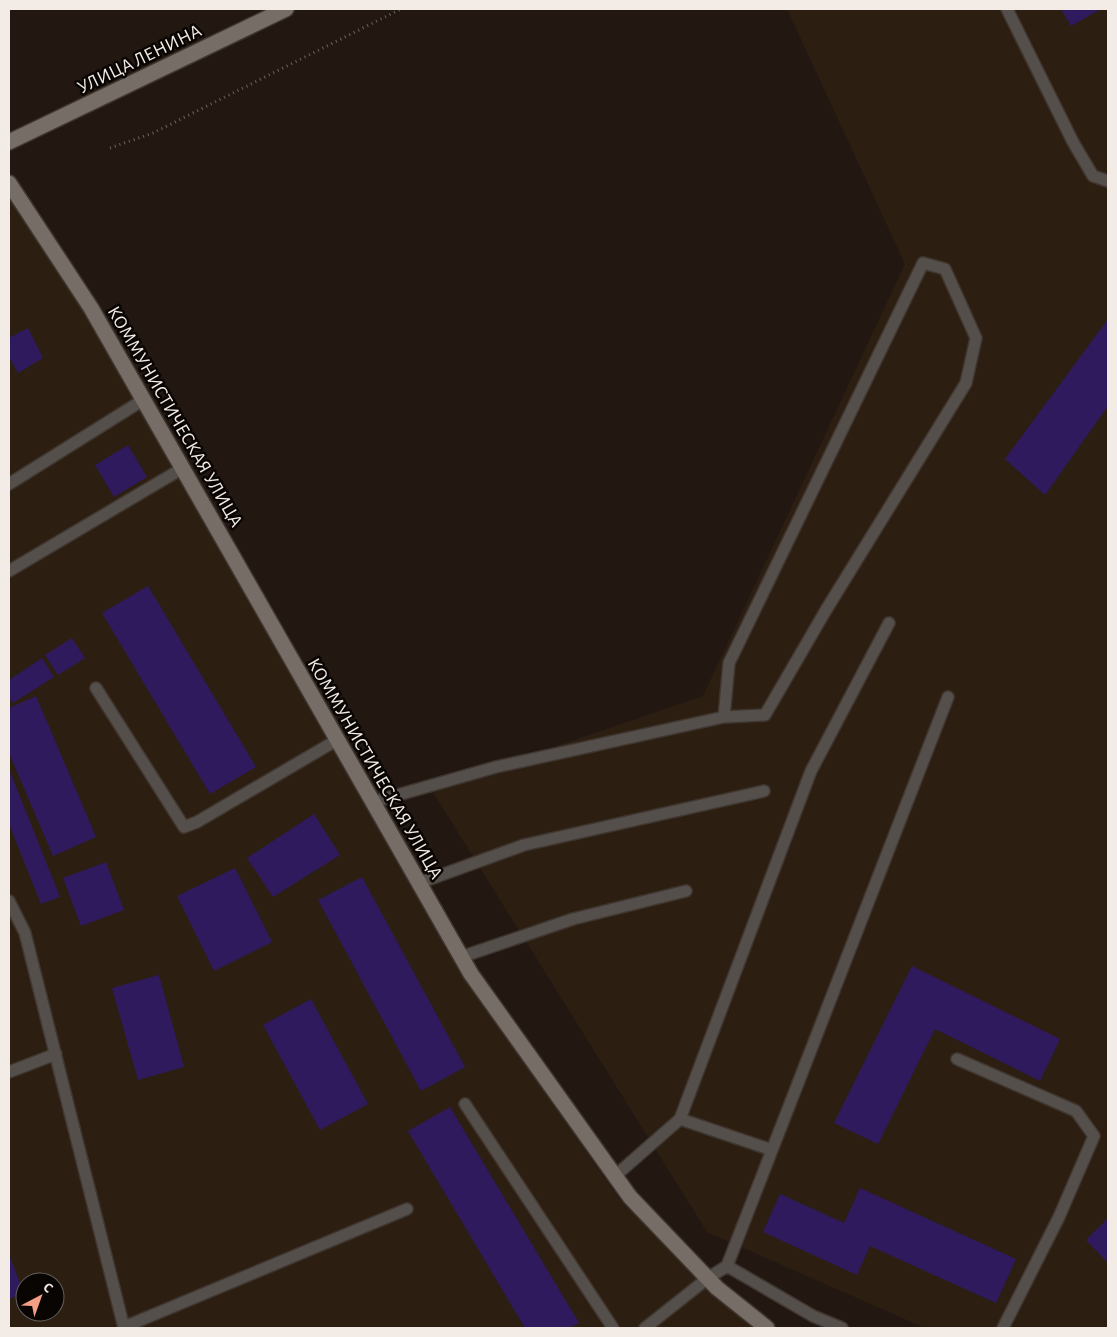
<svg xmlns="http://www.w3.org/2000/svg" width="1117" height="1337" viewBox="0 0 1117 1337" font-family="'Alegreya Sans',sans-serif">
<rect width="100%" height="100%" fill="#221811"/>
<path fill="#2d1e12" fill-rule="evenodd" d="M 787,9 L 1108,9 L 1108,1328 L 925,1328 L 707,1232 L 431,789 L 703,696 L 905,264 Z
M 9,187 L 86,310 L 466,981 L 619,1199 L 712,1292 L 755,1328 L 9,1328 ZM 25,1282 L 55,1282 L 55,1312 L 25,1312 Z"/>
<path fill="#2f1a5e" d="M 1061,9 L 1101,9 L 1071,26 Z
M 1108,319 L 1108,406 L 1045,495 L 1005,459 Z
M 28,328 L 43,358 L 18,373 L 9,357 L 9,338 Z
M 128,445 L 147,477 L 114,497 L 95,465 Z
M 148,586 L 256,767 L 210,794 L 102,613 Z
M 72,638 L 85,658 L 58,675 L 45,655 Z
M 42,658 L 54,677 L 13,703 L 9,697 L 9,680 Z
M 36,696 L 96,837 L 53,856 L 9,753 L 9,708 Z
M 9,769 L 60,897 L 41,904 L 9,824 Z
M 314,814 L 340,855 L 273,897 L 247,858 Z
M 106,862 L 124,910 L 81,926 L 63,878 Z
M 235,868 L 272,942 L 214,971 L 177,896 Z
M 362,877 L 465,1067 L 421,1091 L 318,900 Z
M 912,966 L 1060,1039 L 1040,1081 L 935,1029 L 878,1144 L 834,1123 Z
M 159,975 L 184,1067 L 138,1080 L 112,988 Z
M 311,999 L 368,1104 L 320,1130 L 263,1025 Z
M 450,1107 L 579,1323 L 569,1328 L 525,1328 L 408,1131 Z
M 860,1188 L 1016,1259 L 996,1303 L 870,1246 L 857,1275 L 763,1232 L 780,1194 L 844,1223 Z
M 1108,1218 L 1108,1263 L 1086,1240 Z
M 9,1255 L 24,1293 L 9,1299 Z"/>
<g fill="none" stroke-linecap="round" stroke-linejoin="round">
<g stroke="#3f362f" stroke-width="14">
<path id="service" d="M 1007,9 L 1073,142 L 1093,176 L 1108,181
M 9,484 L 143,400
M 9,571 L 183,468
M 96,688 L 184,827 L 197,822 L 337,740
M 373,802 L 496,767 L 724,717 L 765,715 L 826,610 L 966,383 L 976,338 L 945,269 L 923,263 L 729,663 L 724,717
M 419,883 L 524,845 L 764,791
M 9,901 L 25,933 L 124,1328
M 461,957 L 573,919 L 686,891
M 957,1059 L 1076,1111 L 1094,1136 L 1059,1217 L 1003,1328
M 9,1072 L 56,1054
M 465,1104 L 613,1328
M 680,1119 L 772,1150
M 615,1176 L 680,1119 L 811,771 L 889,623
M 727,1266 L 948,697
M 124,1327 L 407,1209
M 645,1328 L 708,1278 L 727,1266 L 813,1316 L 842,1328"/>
</g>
<g stroke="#3f362f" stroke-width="18">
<path id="secondary" d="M 9,142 L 286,9
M 9,183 L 91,308 L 471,974 L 630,1197 L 717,1288 L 767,1328"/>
</g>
<path stroke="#6c635d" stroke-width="3" stroke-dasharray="1 4" stroke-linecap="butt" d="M 110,148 L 153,133 L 401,9"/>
<use href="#service" stroke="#544f4b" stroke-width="11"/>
<use href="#secondary" stroke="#756d66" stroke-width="15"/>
</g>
<g text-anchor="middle" stroke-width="5" stroke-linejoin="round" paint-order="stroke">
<g font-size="19" fill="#f2ebe6" stroke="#090503">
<text transform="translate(139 58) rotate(-26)" y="7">УЛИЦА ЛЕНИНА</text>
<text transform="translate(176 416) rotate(60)" y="7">КОММУНИСТИЧЕСКАЯ УЛИЦА</text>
<text transform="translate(376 768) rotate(60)" y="7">КОММУНИСТИЧЕСКАЯ УЛИЦА</text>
</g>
</g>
<rect width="1117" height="1337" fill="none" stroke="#f2ebe6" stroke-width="20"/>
<g transform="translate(40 1297) rotate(41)"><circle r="24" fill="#090503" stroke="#66615e"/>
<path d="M0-4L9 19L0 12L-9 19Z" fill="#f39f85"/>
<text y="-8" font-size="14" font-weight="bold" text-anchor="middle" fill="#f2ebe6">С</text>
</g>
</svg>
